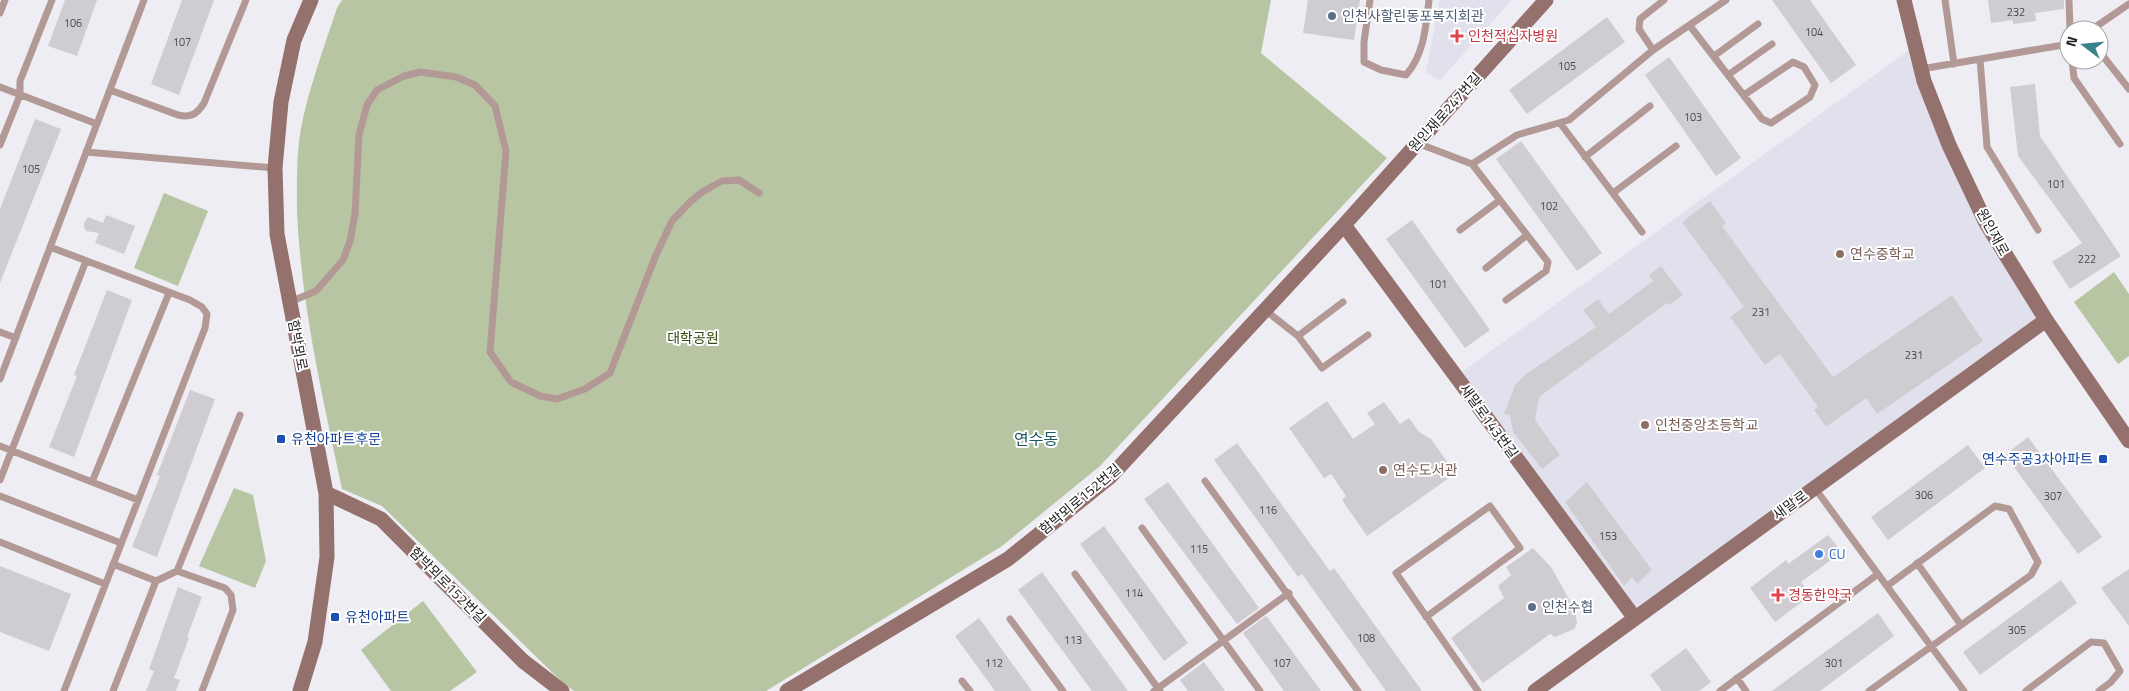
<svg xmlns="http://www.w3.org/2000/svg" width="2129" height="691" viewBox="0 0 2129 691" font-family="'Titillium Web','Noto Sans KR',sans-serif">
<rect width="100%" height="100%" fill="#ededf3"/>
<path fill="#e1e1ee" d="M 1440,0 L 1512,0 L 1439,81 L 1426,72 Z
M 1915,46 L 1949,145 L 2046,320 L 1634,617 L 1456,376 Z"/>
<path fill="#b7c5a3" d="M 342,0 L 1271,0 L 1261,53 L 1387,158 L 1100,466 L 1002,546 L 766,691 L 574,691 L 562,682 L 382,506 L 342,489 C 323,398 301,306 297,212 C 297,184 296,156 301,128 C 309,88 324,47 337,8 Z
M 164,193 L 208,211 L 178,286 L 134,268 Z
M 2114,272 L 2129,294 L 2129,356 L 2118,364 L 2074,302 Z
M 234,488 L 253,495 L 266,561 L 255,588 L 199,566 Z
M 423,601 L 477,672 L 450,691 L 391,691 L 361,650 Z"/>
<path fill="#d0cdd2" d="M 65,0 L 97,0 L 77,56 L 48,46 Z
M 182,0 L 214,0 L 179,95 L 151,84 Z
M 1308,0 L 1360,0 L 1354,40 L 1303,33 Z
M 1772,0 L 1810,0 L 1856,65 L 1831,83 Z
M 1988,0 L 2064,0 L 2064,9 L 2035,13 L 2036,21 L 2013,24 L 2013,20 L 1991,23 Z
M 1607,17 L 1625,42 L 1527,114 L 1509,90 Z
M 1669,57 L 1741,158 L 1716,176 L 1645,75 Z
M 2035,84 L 2040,136 L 2121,256 L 2070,289 L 2052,262 L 2082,243 L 2018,156 L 2010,87 Z
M 35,119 L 61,129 L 0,283 L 0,209 Z
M 1521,141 L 1602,253 L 1577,271 L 1496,159 Z
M 1710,201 L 1726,223 L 1722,226 L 1833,377 L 1952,295 L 1983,341 L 1877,414 L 1866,398 L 1826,427 L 1814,410 L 1818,407 L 1780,354 L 1765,365 L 1730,317 L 1744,307 L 1682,222 Z
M 106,215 L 135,226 L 124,254 L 95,243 L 99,233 L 86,231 L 84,227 L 84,223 L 88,217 L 103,223 Z
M 1412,220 L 1490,330 L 1465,348 L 1386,239 Z
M 1661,266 L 1683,295 L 1669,305 L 1667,303 L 1539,397 L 1535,420 L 1560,455 L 1542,469 L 1513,432 L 1510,415 L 1504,414 L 1515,385 L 1526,374 L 1596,327 L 1583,310 L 1598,299 L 1609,314 L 1653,281 L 1649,275 Z
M 107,290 L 132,300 L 74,457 L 49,447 L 77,376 L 74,375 Z
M 190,390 L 215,399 L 157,557 L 132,547 L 160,476 L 157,475 Z
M 1327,401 L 1353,439 L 1375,424 L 1367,413 L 1384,402 L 1400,424 L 1409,418 L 1419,432 L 1431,439 L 1451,467 L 1444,472 L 1449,478 L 1367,536 L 1342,500 L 1346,496 L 1331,474 L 1324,478 L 1289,428 Z
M 2028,437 L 2102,537 L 2078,554 L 2005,455 Z
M 1237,443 L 1330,571 L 1334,568 L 1422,691 L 1386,691 L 1302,574 L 1298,577 L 1214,460 Z
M 1968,445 L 1985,468 L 1888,540 L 1871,517 Z
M 1168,482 L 1259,608 L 1237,624 L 1144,499 Z
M 1587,482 L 1652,570 L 1637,584 L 1632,577 L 1624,586 L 1565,502 Z
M 1104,526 L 1188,643 L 1164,661 L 1080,544 Z
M 1828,535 L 1842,552 L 1801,582 L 1811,595 L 1775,622 L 1750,588 L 1786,560 L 1788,564 Z
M 1533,548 L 1551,567 L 1569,599 L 1576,616 L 1577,624 L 1574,629 L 1555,637 L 1550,634 L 1483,683 L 1451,638 L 1504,598 L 1498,586 L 1511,575 L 1506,567 Z
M 0,566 L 71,594 L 49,651 L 0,632 Z
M 2129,569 L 2129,626 L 2101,588 Z
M 1042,572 L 1128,691 L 1092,691 L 1018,590 Z
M 2061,580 L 2077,603 L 1980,675 L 1963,652 Z
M 178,587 L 202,597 L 187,637 L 189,638 L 174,678 L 180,680 L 176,691 L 146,691 L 154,671 L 149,669 Z
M 1878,613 L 1894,636 L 1820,691 L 1772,691 Z
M 1266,616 L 1268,618 L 1321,691 L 1284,691 L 1243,633 Z
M 979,618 L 1032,691 L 995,691 L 955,636 Z
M 1686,648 L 1711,682 L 1699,691 L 1662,691 L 1650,675 Z
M 1204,662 L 1225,691 L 1188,691 L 1180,680 Z"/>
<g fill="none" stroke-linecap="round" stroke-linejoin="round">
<path stroke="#b39996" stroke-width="7" d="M 1370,0 L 1364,42 L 1364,62 L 1381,70 L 1406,75 C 1424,55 1426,26 1429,0
M 1945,0 L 1954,64
M 2069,0 L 2070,30
M 0,13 L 5,0
M 1690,26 L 1762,119 L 1771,123 L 1810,97 L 1815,85 L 1804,67 L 1793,62 L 1744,95
M 2091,30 L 2129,4
M 1653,50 L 1639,29 L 1640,19 L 1664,0
M 2099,51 L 2129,89
M 1714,56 L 1758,24
M 1980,59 L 1987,147 L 2038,230
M 2072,60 L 2074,78 L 2120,144
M 1921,69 L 2069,44
M 1728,75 L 1772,44
M 0,87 L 97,124
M 110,90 L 178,115 C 191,118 197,114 204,103 L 246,0
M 1560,123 L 1642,232
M 1417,143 L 1472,164 L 1517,135 L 1569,120 L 1653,50 L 1726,0
M 0,145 L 20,95 L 20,81 L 52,0
M 86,152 L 275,168
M 1585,157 L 1650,106
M 1472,164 L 1548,262 L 1546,271 L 1506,300
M 1613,193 L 1676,146
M 1460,230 L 1500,200
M 50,247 L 190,300 L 202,307 L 207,314 L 205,328 L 64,691
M 1486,268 L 1527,235
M 290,302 L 316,291 L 343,260 L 350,241 L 355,214 L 359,135 L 367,105 L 377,90 L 404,76 L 420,72 L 456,77 L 475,85 L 495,106 L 506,151 L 490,352 L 511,382 L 540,396 L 557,399 L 585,389 L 610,373 L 656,255 L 672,221 L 690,202 L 702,192 L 722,181 L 739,180 L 759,193
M 1265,310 L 1298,336 L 1322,368 L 1368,335
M 0,332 L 16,338
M 1298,336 L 1343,302
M 0,379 L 144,0
M 0,446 L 138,500
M 0,480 L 86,261
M 1205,481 L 1358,691
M 92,482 L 169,293
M 1814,487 L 1964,691
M 0,496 L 121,543
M 1142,528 L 1260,691
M 0,542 L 105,584
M 1917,563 L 1961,625
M 113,564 L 156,581 L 177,571 L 225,588 L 231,595 L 233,610 L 202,691
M 177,571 L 240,415
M 1075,574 L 1160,691
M 1426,617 L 1520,548 L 1490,506 L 1396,573 L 1478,691
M 1010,619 L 1063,691
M 1737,678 L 1746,691
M 962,681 L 970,691
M 113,691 L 156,581
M 1154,691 L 1289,593
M 1720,691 L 1878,574
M 1869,691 L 2031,575 L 2038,562 L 2009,509 L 1995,506 L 1887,586
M 2026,691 L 2091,642 L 2104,643 L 2120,671 L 2111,682 L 2099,691"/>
<path stroke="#95716d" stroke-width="15" d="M 1904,0 L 1924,81 L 1949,145 L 1986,223 L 2046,320 L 2129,441
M 1344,225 L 1634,617
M 326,493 L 381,519 L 523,661 L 562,691
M 300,691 L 315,642 L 327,557 L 326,493 L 277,234 L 275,168 L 281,102 L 294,40 L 311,0
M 787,691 L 1008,559 L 1110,477 L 1344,225 L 1546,0
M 1535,691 L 2046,320"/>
</g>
<g fill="#5c6f8a" stroke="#fff" stroke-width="2">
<circle cx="1332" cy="16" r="5"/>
<circle cx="1532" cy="607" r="5"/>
</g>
<g fill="#e0444e" stroke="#fff" stroke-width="2">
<path d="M1454.5 28.5h5v5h5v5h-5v5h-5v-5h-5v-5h5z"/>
<path d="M1775.5 587.5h5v5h5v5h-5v5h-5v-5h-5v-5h5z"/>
</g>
<g fill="#8d6e63" stroke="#fff" stroke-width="2">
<circle cx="1840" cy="254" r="5"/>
<circle cx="1645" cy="425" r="5"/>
<circle cx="1383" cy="470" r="5"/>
</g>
<g fill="#1a4fb4" stroke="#fff" stroke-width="2">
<rect x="276" y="434" width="10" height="10" rx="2.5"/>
<rect x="2098" y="454" width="10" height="10" rx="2.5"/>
<rect x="330" y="612" width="10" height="10" rx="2.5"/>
</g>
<circle fill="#3f7fe0" stroke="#fff" stroke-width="2" cx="1819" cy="554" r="5"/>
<g text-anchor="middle" stroke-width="4" stroke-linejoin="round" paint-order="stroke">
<g font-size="11" fill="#4b4a4d">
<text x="2016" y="16">232</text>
<text x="73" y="27">106</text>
<text x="1814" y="36">104</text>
<text x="182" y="46">107</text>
<text x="1567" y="70">105</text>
<text x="1693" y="121">103</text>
<text x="31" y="173">105</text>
<text x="2056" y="188">101</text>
<text x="1549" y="210">102</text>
<text x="2087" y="263">222</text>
<text x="1438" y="288">101</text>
<text x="1761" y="316">231</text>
<text x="1914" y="359">231</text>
<text x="1924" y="499">306</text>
<text x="2053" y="500">307</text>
<text x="1268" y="514">116</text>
<text x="1608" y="540">153</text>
<text x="1199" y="553">115</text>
<text x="1134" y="597">114</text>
<text x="2017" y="634">305</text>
<text x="1366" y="642">108</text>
<text x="1073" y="644">113</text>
<text x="994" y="667">112</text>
<text x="1282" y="667">107</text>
<text x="1834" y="667">301</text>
</g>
<g font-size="14" fill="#4e5e75" stroke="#fff" text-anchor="start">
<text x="1342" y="21">인천사할린동포복지회관</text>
<text x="1542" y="612">인천수협</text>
</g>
<g font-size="14" fill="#be3a42" stroke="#fff" text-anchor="start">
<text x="1468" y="41">인천적십자병원</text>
<text x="1788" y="600">경동한약국</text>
</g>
<g font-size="14" fill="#1f1f21" stroke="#fff">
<text transform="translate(1445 112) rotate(-48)" y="5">원인재로247번길</text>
<text transform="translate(1993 232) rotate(61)" y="5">원인재로</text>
<text transform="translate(298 345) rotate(79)" y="5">함박뫼로</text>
<text transform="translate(1489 421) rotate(54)" y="5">새말로143번길</text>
<text transform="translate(1080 499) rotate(-40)" y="5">함박뫼로152번길</text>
<text transform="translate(1790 505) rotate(-36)" y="5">새말로</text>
<text transform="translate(448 585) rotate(45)" y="5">함박뫼로152번길</text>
</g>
<g font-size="14" fill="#785e54" stroke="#fff" text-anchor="start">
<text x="1850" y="259">연수중학교</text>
<text x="1655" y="430">인천중앙초등학교</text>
<text x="1393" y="475">연수도서관</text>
</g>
<g font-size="14" fill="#374812" stroke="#fff">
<text x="693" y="343">대학공원</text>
</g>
<g font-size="14" fill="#164399" stroke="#fff" text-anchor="start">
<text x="291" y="444">유천아파트후문</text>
<text x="2093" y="464" text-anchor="end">연수주공3차아파트</text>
<text x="345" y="622">유천아파트</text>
</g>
<g font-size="14" fill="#366cbe" stroke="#fff" text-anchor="start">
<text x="1829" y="559">CU</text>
</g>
<g font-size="16" fill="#1f5860" stroke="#fff">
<text x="1036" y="445">연수동</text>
</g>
</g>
<g transform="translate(2084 45) rotate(286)"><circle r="24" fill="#ffffff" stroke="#a5a5a6"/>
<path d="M0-4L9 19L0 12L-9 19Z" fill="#3b828b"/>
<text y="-8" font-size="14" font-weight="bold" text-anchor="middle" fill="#1f1f21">N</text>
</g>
</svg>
